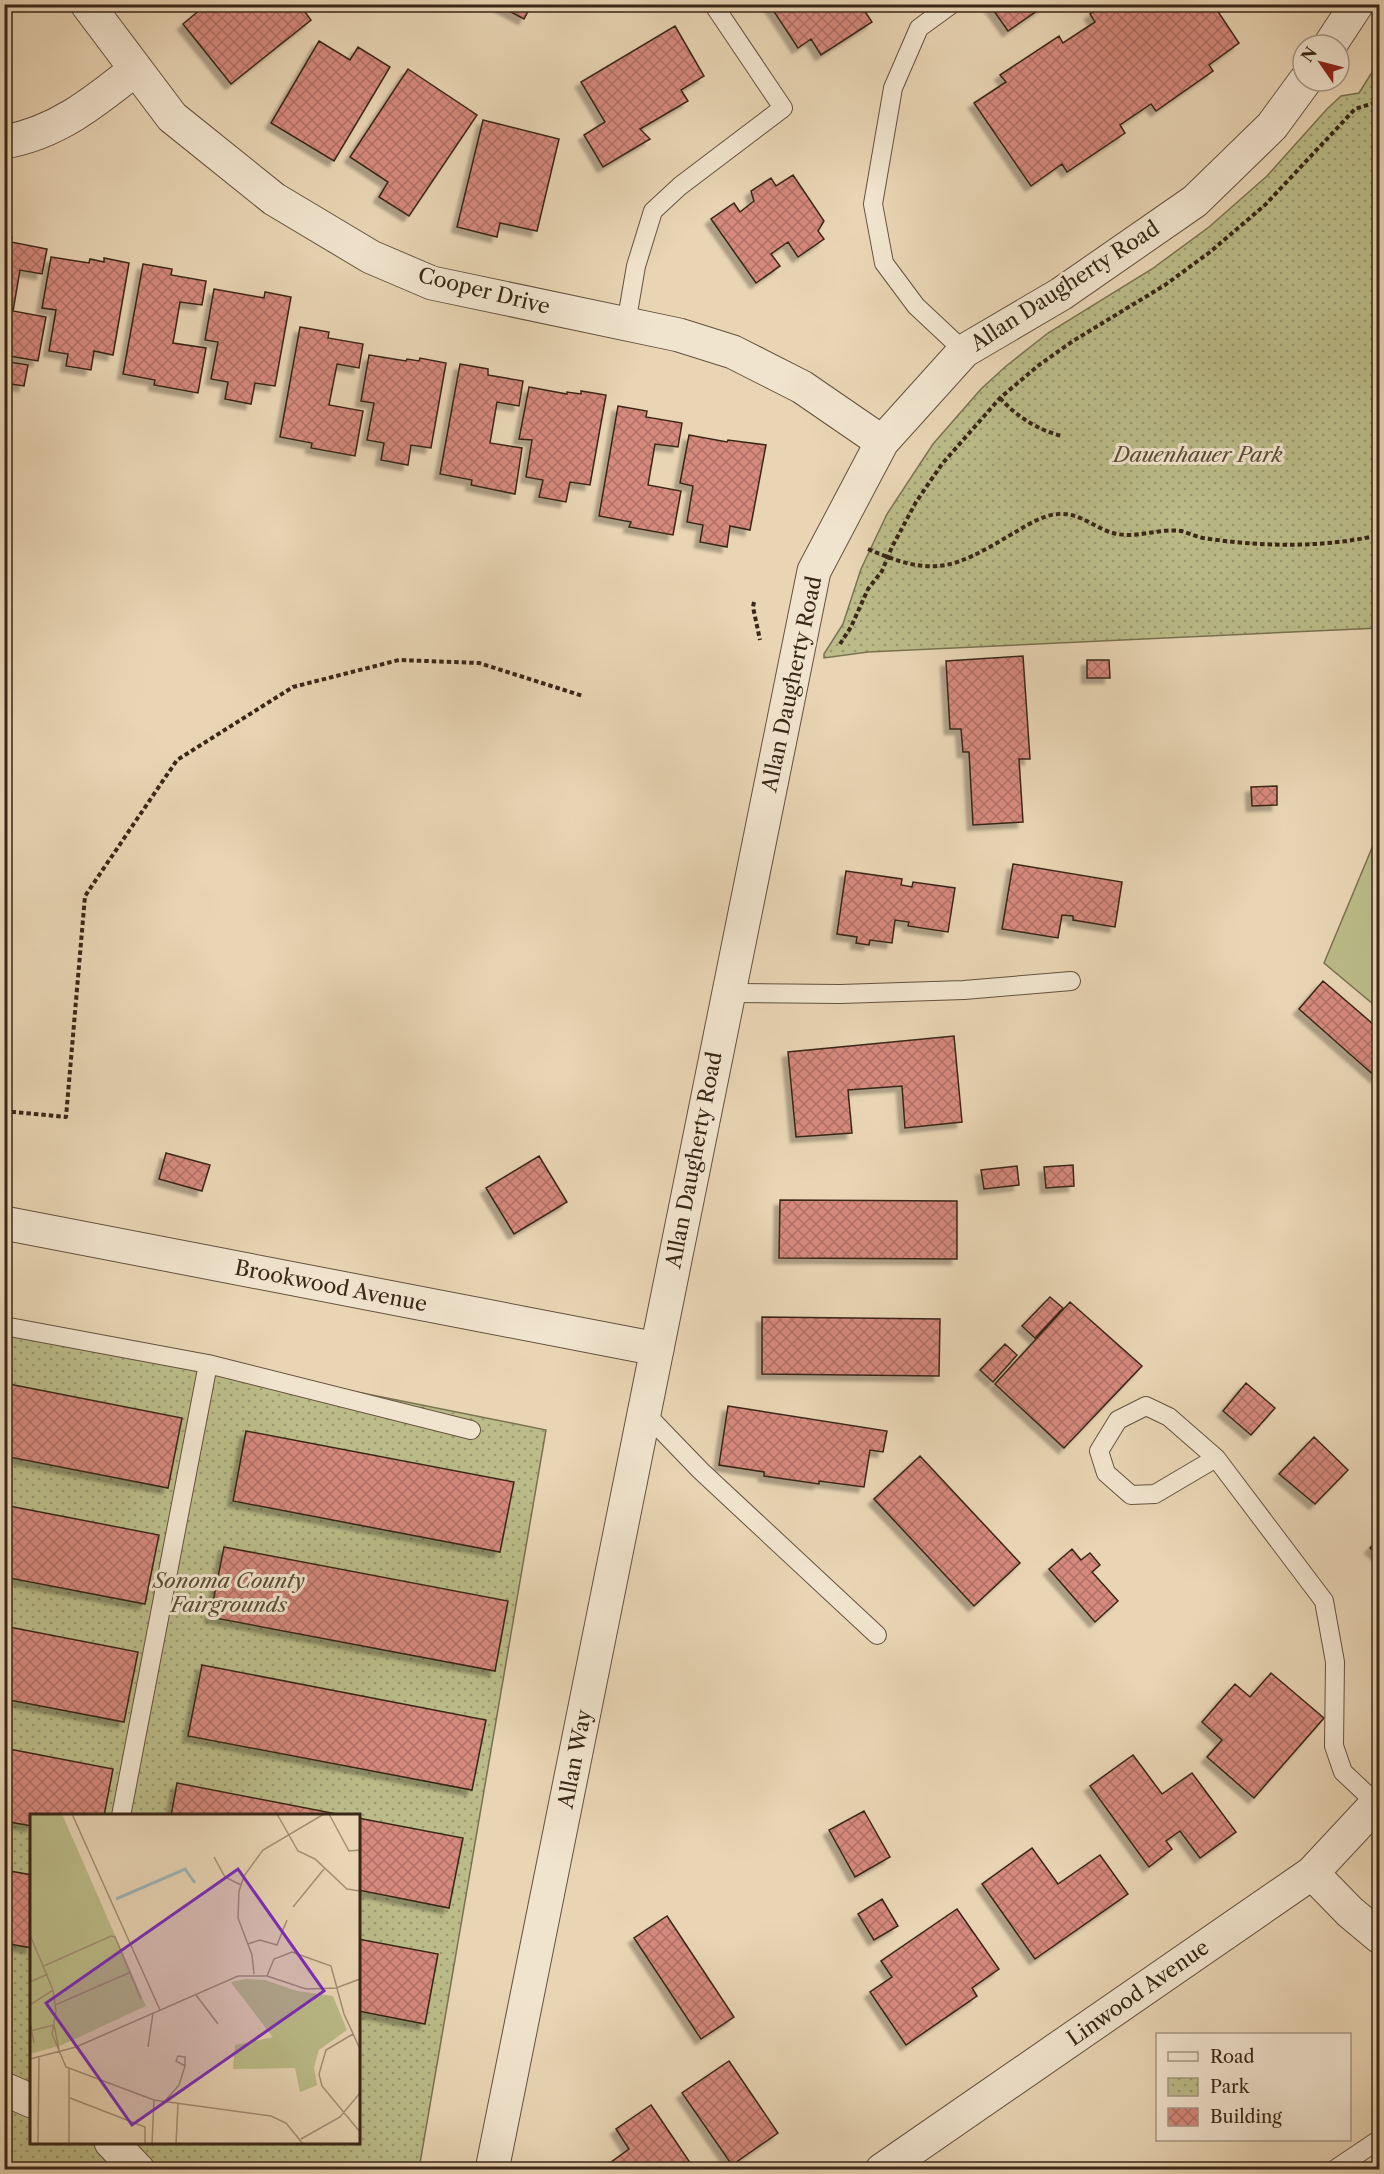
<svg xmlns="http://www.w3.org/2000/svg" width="1384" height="2174" viewBox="0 0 1384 2174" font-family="'Libre Caslon Text',serif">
<defs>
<pattern id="park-dots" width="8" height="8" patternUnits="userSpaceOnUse" patternTransform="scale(1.5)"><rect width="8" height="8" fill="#bbbc89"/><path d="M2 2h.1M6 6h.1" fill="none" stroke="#99996f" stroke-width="1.8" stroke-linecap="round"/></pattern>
<pattern id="building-cross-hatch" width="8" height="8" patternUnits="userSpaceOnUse" patternTransform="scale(1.5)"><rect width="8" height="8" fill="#d6897d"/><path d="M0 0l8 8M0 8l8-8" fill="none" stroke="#af7065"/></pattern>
<filter id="shadow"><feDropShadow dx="-5.5" dy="5.5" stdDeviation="1.5" flood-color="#0004"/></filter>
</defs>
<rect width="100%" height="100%" fill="#e9d5b4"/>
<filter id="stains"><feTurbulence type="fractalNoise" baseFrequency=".00333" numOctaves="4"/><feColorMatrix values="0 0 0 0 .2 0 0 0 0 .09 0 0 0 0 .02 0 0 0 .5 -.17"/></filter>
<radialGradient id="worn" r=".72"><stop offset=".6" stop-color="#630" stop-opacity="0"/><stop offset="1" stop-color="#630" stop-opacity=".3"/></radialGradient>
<path fill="#bbbc89" stroke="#7a7250" stroke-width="1.5" d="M 1379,831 L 1380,1009 L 1379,1009 L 1324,963 Z"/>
<path fill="url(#park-dots)" stroke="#7a7250" stroke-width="1.5" fill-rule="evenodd" d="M 1379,61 L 1379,628 L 868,652 L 824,658 L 824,654 L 843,624 L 861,569 L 887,514 L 933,444 L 981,389 L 1005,367 L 1048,333 L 1152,269 L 1209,227 L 1267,176 L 1327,109 L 1341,96 L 1359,93 Z
M 4,1321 L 546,1430 L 419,2169 L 5,2169 ZM 32,1816 L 358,1816 L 358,2142 L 32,2142 Z"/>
<path fill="url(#building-cross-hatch)" stroke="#392717" stroke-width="1.5" filter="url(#shadow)" d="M 207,4 L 299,4 L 311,20 L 231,84 L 183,24 Z
M 496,4 L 532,4 L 524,19 Z
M 769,4 L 860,4 L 872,22 L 821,55 L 811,39 L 798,48 Z
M 989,4 L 1047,4 L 1008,31 Z
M 1104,4 L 1213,4 L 1239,43 L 1209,65 L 1213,71 L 1156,111 L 1151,104 L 1120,125 L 1125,133 L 1067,172 L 1062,164 L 1031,186 L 974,103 L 1006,82 L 1000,75 L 1059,36 L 1063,43 L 1095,22 L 1090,14 Z
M 675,26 L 704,76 L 681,90 L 688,101 L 640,129 L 650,139 L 603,167 L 584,135 L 605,122 L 581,82 Z
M 319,41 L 350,60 L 358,47 L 390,67 L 334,161 L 271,123 Z
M 408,69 L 477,115 L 409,216 L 379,197 L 388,182 L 350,157 Z
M 483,120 L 559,139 L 537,231 L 500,223 L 497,237 L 457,227 Z
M 793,175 L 824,221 L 818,231 L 824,239 L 798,257 L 788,242 L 771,254 L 780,266 L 756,283 L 711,219 L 734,203 L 740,212 L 754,201 L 751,191 L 771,178 L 776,186 Z
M 4,236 L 12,237 L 11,242 L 47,249 L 42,274 L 20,270 L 13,311 L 46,317 L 38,361 L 4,355 Z
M 51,257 L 89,263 L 90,259 L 104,262 L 104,258 L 129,263 L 113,355 L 94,351 L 91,370 L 66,366 L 68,354 L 49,351 L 56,310 L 42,308 Z
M 143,264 L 172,269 L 171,275 L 206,281 L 202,305 L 180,302 L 173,343 L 206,348 L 198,393 L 154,385 L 155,380 L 123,374 Z
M 214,289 L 264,298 L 265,292 L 291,297 L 275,386 L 255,383 L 251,404 L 225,399 L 228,382 L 211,379 L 218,342 L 205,340 Z
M 300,327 L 329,332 L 328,338 L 363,344 L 359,368 L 337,364 L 329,405 L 363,411 L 355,456 L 311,448 L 312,443 L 280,437 Z
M 369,355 L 406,361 L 407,359 L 419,361 L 420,358 L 446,363 L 431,448 L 411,445 L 408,465 L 381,460 L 384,443 L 367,440 L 374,403 L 361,401 Z
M 4,361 L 28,365 L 24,386 L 4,383 Z
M 460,364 L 488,369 L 488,375 L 523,381 L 519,406 L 497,402 L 490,443 L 522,448 L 515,494 L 471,485 L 472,480 L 440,474 Z
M 529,387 L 567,394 L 567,392 L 581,394 L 581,391 L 606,395 L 590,485 L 570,482 L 566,502 L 539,497 L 543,480 L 526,477 L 532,440 L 519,439 Z
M 618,406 L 647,411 L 646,417 L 682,423 L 678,447 L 655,444 L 648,485 L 681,491 L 673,535 L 629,527 L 631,522 L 599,516 Z
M 689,435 L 727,442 L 728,440 L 766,445 L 750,530 L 730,526 L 727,547 L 700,542 L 703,525 L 687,522 L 693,486 L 680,483 Z
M 1023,656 L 1030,759 L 1019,759 L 1023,822 L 973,825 L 969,752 L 963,752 L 961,729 L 950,729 L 946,661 Z
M 1087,660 L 1109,660 L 1110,678 L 1087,678 Z
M 1277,786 L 1277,805 L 1252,806 L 1251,787 Z
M 1013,864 L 1122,882 L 1115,927 L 1073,920 L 1073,916 L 1062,915 L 1058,938 L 1002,929 Z
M 846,871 L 902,879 L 901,885 L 912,887 L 913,882 L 955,888 L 948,932 L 908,926 L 909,922 L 895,920 L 892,943 L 870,940 L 869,945 L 856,943 L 857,937 L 837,934 Z
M 1323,981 L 1380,1030 L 1380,1075 L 1377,1078 L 1299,1009 Z
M 954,1036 L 962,1122 L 905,1128 L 902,1086 L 848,1090 L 852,1133 L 796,1137 L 788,1052 Z
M 166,1153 L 210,1165 L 202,1191 L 159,1179 Z
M 539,1156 L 567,1202 L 514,1234 L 486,1188 Z
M 1073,1165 L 1074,1186 L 1046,1188 L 1044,1167 Z
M 1017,1166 L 1019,1185 L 984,1189 L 981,1170 Z
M 780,1200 L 957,1201 L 957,1259 L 779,1258 Z
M 1050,1297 L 1063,1308 L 1035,1338 L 1022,1326 Z
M 1070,1302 L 1142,1366 L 1064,1448 L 995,1384 Z
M 762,1317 L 940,1319 L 939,1376 L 762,1374 Z
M 1005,1344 L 1017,1355 L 993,1382 L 980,1370 Z
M 4,1383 L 182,1418 L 168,1488 L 4,1456 Z
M 1246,1383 L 1275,1408 L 1251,1435 L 1223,1411 Z
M 728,1406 L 887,1431 L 883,1452 L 870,1450 L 864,1487 L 819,1481 L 819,1484 L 764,1476 L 764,1472 L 719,1465 Z
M 246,1431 L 514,1482 L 500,1552 L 233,1501 Z
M 1314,1437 L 1348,1470 L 1315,1504 L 1279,1474 Z
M 920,1456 L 1020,1563 L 974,1606 L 874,1499 Z
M 4,1505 L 159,1535 L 145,1604 L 4,1577 Z
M 1379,1539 L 1380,1539 L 1380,1557 L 1370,1548 Z
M 224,1547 L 508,1601 L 495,1671 L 210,1617 Z
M 1072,1549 L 1081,1560 L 1090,1553 L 1100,1565 L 1092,1572 L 1118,1601 L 1095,1622 L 1049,1569 Z
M 4,1626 L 138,1652 L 124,1722 L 4,1699 Z
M 202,1665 L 486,1720 L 472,1790 L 188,1736 Z
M 1271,1673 L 1324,1718 L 1254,1798 L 1207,1757 L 1222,1740 L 1202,1722 L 1235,1684 L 1250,1697 Z
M 4,1748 L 113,1769 L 104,1816 L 32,1816 L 32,1826 L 4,1821 Z
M 1133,1755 L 1162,1794 L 1192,1773 L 1236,1832 L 1200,1858 L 1180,1831 L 1166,1841 L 1172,1849 L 1149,1867 L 1090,1786 Z
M 177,1783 L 347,1816 L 171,1816 Z
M 864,1811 L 890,1857 L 855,1877 L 829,1830 Z
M 358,1818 L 463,1838 L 449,1908 L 358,1890 Z
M 1032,1848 L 1058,1884 L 1100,1855 L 1128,1894 L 1035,1959 L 982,1884 Z
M 4,1870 L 32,1875 L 32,1948 L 4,1943 Z
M 882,1899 L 898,1926 L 874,1940 L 858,1914 Z
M 957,1909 L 999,1969 L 972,1988 L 977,1996 L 906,2045 L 870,1992 L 892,1977 L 881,1961 Z
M 667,1916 L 734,2017 L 701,2039 L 634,1938 Z
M 358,1939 L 438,1954 L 425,2024 L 358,2011 Z
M 729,2061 L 778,2133 L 732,2165 L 682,2093 Z
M 651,2105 L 695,2170 L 600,2170 L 629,2149 L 616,2129 Z"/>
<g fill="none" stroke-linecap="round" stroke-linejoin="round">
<g stroke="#65523e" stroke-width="20">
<path id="service" d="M 952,4 L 919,28 L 893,88 L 873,204 L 884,263 L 916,306 L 964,351
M 626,324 L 636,266 L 653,211 L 680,186 L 783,108 L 713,4
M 728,993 L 840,994 L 964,990 L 1071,981
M 4,1326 L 208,1364 L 471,1430
M 644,1412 L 701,1471 L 877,1635
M 1216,1458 L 1155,1494 L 1131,1495 L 1106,1473 L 1099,1451 L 1118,1420 L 1146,1406 L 1169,1417 L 1216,1458 L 1324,1601 L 1335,1662 L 1334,1746 L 1343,1772 L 1376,1803
M 121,1816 L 208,1364
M 1334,2170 L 1380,2139"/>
</g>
<g stroke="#65523e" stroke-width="35">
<path id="minor" d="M 87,4 L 172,117 L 274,199 L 371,257 L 432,283 L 679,335 L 733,352 L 802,387 L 882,442
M 1330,45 L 1357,4
M 4,142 C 57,133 96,101 136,69
M 657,1349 L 814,571 L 882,442 L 964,351 L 1061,294 L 1195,201 L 1272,126 L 1305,81
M 1312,1873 L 1350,1912 L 1380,1937
M 4,2089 L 32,2101
M 111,2142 L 138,2170
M 882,2170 L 1312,1873 L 1380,1800"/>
</g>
<g stroke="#65523e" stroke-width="35">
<path id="tertiary" d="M 4,1223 L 657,1349 L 492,2170"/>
</g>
<path stroke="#392717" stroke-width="4" stroke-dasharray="4.5 3" stroke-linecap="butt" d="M 1000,398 C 1017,417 1038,430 1062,436
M 868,549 C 934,578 953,569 1012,534 C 1026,526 1042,515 1058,514 C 1081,512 1096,530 1117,534 C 1138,538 1160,528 1181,531 C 1188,533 1195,536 1203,538 C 1261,547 1322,548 1380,535
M 754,602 L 753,607 L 760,640
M 840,644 L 851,627 L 868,589 L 882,571 L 892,547 L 916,502 L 942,464 L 1000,398 L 1039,365 L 1073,341 L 1165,285 L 1210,252 L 1265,205 L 1355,109 L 1380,101
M 4,1111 L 66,1117 L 85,896 L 177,760 L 293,687 L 399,660 L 479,663 L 583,696"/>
<use href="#service" stroke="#f1e4ce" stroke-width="18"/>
<use href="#minor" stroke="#f1e4ce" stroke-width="33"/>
<use href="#tertiary" stroke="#f1e4ce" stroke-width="33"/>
</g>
<g text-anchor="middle" stroke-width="6" stroke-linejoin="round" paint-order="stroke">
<g font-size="21" fill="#392717" stroke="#f1e4ce">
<text transform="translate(1065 286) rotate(-33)" y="7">Allan Daugherty Road</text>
<text transform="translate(484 291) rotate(14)" y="7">Cooper Drive</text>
<text transform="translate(792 684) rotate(-78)" y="7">Allan Daugherty Road</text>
<text transform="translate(694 1160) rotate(-79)" y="7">Allan Daugherty Road</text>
<text transform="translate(331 1286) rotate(11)" y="7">Brookwood Avenue</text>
<text transform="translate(575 1759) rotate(-79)" y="7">Allan Way</text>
<text transform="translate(1138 1993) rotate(-35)" y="7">Linwood Avenue</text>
</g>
<g font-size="21" font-style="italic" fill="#5a4c34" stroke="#f1e4ce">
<text x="1198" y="462">Dauenhauer Park</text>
<text x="229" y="1588">Sonoma County<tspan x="229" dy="24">Fairgrounds</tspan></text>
</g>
</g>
<g transform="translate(30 1814)">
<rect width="330" height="330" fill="#e9d5b4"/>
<path d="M 208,169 L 283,262 L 287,271 L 270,278 L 265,254 L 203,255 L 205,231 L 244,223 L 202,170 Z" fill="#bbbc89"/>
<path d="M 0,0 L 32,0 L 116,192 L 32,231 L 0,240 ZM 216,165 L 235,166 L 267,177 L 303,182 L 317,216 L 289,236 L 284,253 L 287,271 L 270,278 L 266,254 L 201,168 Z" fill="#bbbc89"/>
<path fill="none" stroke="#9eb5b9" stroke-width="3" d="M 86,85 L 155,55 L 165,69"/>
<path fill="none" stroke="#a38f75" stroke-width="1.5" d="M 42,0 L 130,196M 247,0 L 268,37 L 285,45 L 317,75 L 330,77M 299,0 L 319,37 L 330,36M 184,43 L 195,63 L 211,71M 263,93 L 294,55M 0,121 L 23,176 L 26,197 L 22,220 L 36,253 L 124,286 L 241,302 L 256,309 L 273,330M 218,130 L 230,126 L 247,131 L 257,106M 14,152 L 81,122 L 85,123 L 111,185M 224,160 L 222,141 L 208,104 L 209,77 L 214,62 L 233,36 L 294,0M 237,162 L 244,145 L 262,138 L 301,152 L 314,200 L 330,235M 0,168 L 18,160M 166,181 L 188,210M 0,191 L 23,176M 25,191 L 101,158M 0,208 L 4,229M 24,211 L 29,236M 0,217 L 24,211M 323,220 L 296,236 L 289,260 L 292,272 L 330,318M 118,233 L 123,199M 0,245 L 46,233 L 208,162 L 237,162 L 276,175 L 306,174 L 330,165M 39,255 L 39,330M 40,284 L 115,313 L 115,330M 134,288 L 149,271 L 155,252 L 155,243 L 148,242 L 146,247 L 155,252M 271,325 L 310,303 L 330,279M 8,330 L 9,243M 122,330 L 124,286M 146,330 L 148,290"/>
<path fill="#7b2cbf" fill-opacity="0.15" stroke="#7b2cbf" stroke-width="3" d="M 208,55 L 294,177 L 102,311 L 16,189 Z"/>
<rect width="330" height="330" fill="none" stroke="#392717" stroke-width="3"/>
</g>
<rect width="1384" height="2174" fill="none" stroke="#e9d5b4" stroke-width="24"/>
<rect x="6" y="6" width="1372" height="2162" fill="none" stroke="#392717" stroke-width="3"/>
<rect x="12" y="12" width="1360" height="2150" fill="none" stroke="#392717" stroke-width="1.5"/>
<rect x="1156" y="2033" width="195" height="108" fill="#f1e4ce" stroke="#a79885" stroke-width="1.5"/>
<rect x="1168" y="2052" width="30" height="9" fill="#f1e4ce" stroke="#a79885" stroke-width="1.5"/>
<text x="1210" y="2063" font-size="18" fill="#392717">Road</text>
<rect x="1168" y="2078" width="30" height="18" fill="url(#park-dots)" stroke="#a79885" stroke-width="1.5"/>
<text x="1210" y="2093" font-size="18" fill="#392717">Park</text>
<rect x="1168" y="2108" width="30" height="18" fill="url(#building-cross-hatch)" stroke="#a79885" stroke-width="1.5"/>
<text x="1210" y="2123" font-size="18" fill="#392717">Building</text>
<g transform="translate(1321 63) rotate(305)"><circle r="28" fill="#f1e4ce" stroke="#a79885" stroke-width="1.5"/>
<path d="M0-4.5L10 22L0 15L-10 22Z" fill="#8f2418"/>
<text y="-9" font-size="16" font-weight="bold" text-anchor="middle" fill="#392717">N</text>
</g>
<rect width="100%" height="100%" filter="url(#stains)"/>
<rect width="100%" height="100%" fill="url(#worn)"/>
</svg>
